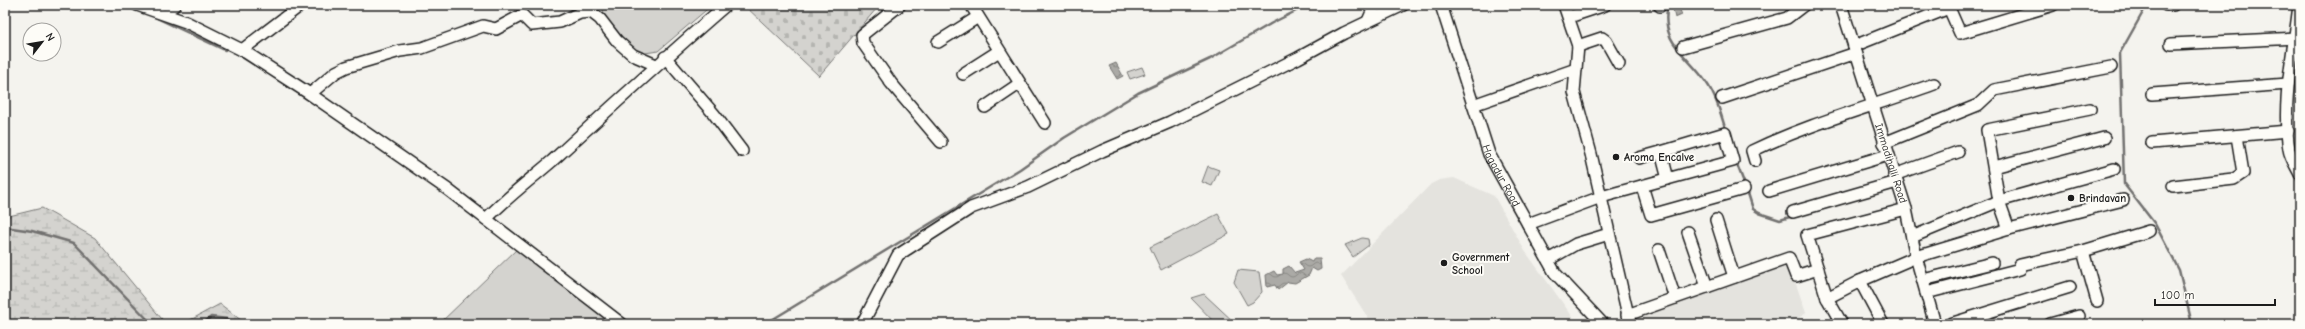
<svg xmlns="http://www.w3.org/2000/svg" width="2305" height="329" viewBox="0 0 2305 329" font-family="'Comic Neue',sans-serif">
<defs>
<pattern id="wetland-marsh" width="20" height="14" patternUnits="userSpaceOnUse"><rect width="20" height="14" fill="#d4d3cf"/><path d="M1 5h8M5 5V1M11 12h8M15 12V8" fill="none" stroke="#b5b5b1"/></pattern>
<pattern id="cemetery-stones" width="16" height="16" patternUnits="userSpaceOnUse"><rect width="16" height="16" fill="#d4d3cf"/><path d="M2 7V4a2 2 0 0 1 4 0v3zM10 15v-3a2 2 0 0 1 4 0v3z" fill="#b5b5b1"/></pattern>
<pattern id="park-tufts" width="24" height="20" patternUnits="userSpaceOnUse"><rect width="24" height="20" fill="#d4d3cf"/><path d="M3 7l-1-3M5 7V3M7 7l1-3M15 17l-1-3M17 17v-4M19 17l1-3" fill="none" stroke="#b5b5b1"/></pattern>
<pattern id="water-waves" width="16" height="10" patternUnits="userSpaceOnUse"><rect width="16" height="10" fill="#abaaa6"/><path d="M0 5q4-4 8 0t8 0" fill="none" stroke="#8a8a86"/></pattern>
</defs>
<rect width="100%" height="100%" fill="#f4f3ee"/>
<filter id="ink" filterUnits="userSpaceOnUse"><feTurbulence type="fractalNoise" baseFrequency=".025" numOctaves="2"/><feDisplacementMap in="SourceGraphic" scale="8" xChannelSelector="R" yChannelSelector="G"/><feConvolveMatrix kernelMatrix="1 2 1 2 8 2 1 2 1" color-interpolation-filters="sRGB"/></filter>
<g filter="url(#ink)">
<path fill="#e4e3de" d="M 1454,178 L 1494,196 L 1525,251 L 1575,320 L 1568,324 L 1372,324 L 1341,276 L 1431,184 L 1439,180 Z
M 1788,261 L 1806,313 L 1790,324 L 1635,324 L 1632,316 Z"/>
<path fill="#d4d3cf" stroke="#787876" d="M 609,5 L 712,5 L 658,51 L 639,54 L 604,18 L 603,10 Z
M 1142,67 L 1145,74 L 1130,79 L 1127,72 Z
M 1208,166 L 1219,170 L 1212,186 L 1202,182 Z
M 1218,214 L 1229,234 L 1161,270 L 1150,247 Z
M 517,249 L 614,324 L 439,324 Z
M 1238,270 L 1259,272 L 1262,292 L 1253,302 L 1247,305 L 1234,282 Z
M 1204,294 L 1235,323 L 1216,324 L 1191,298 Z"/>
<path fill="url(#wetland-marsh)" stroke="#787876" d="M 42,208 L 95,238 L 166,324 L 5,324 L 5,217 Z
M 220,304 L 246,324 L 183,324 Z"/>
<path fill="url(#cemetery-stones)" stroke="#787876" d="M 744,5 L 876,5 L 877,8 L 819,76 Z"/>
<path fill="url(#park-tufts)" stroke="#787876" d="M 1362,238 L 1368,239 L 1369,245 L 1353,257 L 1345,245 Z"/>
<path fill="url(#water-waves)" stroke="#72716f" d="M 1672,5 L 1678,5 L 1682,15 L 1675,18 Z
M 1116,63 L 1123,76 L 1117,79 L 1109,66 Z
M 1314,258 L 1320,258 L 1321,269 L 1317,271 L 1312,268 L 1309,275 L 1295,283 L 1288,282 L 1278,290 L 1275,285 L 1267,287 L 1266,275 L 1274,271 L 1277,275 L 1283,274 L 1283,269 L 1289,266 L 1295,273 L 1304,270 L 1299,262 L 1306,259 L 1312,262 Z"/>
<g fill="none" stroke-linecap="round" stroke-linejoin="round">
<path stroke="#72716f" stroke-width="2.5" d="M 121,5 L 137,10
M 1668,5 C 1659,43 1688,55 1706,82 C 1716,96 1721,114 1726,131
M 2147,5 L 2120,53 L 2124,184 L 2155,224 L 2179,270 L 2192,324
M 155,17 L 225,50
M 1736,162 L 1745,185
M 1747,190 L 1753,209 L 1759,213 L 1780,220 L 1793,216
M 5,227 L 32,231 L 74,243 L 152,324
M 202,324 L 211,317 L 227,319 L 234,324
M 765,324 L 1020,169 L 1064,138 L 1138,93 L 1210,59 L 1272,23 L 1308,5"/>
<g stroke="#1c1c1c" stroke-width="14">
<g id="minor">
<path d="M 137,5 L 186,22 L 242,50 L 310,94 L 447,189 L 622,324"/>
<path d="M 169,5 L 172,7 L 175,5"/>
<path d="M 900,5 L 862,35 L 863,43 L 891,83 L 941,142"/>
<path d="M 971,5 L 1045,123"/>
<path id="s1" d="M 1441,5 L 1489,154 L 1555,273 L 1603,324"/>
<path d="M 1564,5 L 1578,46 L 1574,92 L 1591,154 L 1630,324"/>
<path d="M 1659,5 L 1660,6"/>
<path id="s2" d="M 1841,5 L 1906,209 L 1916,257 L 1935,324"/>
<path d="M 2166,5 L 2173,5"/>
<path d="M 2299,5 C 2294,52 2281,101 2289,149 C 2290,157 2296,166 2300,174"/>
<path d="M 1569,17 L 1605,5"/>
<path d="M 1368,21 L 1375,5"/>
<path d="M 938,42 L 978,17"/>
<path d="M 2171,44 L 2296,38"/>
<path d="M 1578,46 L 1602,38 L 1606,41 L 1619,64"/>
<path d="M 1854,46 L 1949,8 L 1960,33 L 2053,5"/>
<path d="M 1683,47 L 1787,18 L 1804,5"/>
<path d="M 242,50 L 301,5"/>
<path d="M 665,57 L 714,114 L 742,151"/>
<path d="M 963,74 L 999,51"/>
<path d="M 310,94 L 336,72 L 346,67 L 400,51 L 422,48 L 483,26 L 496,29 L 522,15 L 532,25 L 560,22 L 580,13 L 591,12 L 600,19 L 617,41 L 633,55 L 656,65"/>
<path d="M 2152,94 L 2288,84"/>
<path d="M 1722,98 L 1856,53"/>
<path d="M 1473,105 L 1576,69"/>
<path d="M 985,107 L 1019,84"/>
<path d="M 1884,143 L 1978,105 L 1994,90 L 2111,67"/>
<path d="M 2152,143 L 2288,131"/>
<path d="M 1639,158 L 1661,152"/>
<path d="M 1755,161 L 1752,151 C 1810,123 1874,106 1934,84"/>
<path d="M 1994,167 L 2104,138"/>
<path d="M 1894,175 L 1958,152"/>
<path d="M 1642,186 L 1651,215 L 1744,189"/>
<path d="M 2173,186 L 2234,179 L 2243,173 L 2237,136"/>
<path d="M 1769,191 L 1888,155"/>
<path d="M 1906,209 L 1807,235 L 1827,298 L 1860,281 L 1916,257 L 2009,229 L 2123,200"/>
<path d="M 1793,212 L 1897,182"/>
<path d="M 486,219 C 506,198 530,180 552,161 C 610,108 667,56 726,5"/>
<path d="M 1716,220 L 1734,277"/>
<path d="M 1528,224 L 1601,197 L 1733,161 L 1725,133 L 1661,152 L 1668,179"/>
<path d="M 2009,229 L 1999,201 L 1987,130 L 2090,109"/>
<path d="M 1688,232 L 1707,287"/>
<path d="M 1912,237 L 1999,201 L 2114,169"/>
<path d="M 1659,250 L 1675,298"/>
<path d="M 2083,251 L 2097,301"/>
<path d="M 1548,260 L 1576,244 L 1609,234"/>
<path d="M 1923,280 L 1992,263"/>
<path d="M 1860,281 L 1883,324"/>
<path d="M 1926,293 L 2020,269 L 2020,265 L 2083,251 L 2149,231"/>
<path d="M 1827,298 L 1842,324"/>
<path d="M 1627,315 L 1789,258 L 1796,276 L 1818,269"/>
<path d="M 862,324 L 898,255 L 971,208 L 1028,187 L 1102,151 L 1170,122 L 1298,58 L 1344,33 L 1403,5"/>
<path d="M 1950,324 L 2070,287"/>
<path d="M 2050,324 L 2079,316"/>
</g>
</g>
<use href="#minor" stroke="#fdfcf7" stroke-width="11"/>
</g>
</g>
<g fill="#1c1c1c" stroke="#fdfcf7" stroke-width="1.5">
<circle cx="1616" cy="157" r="4"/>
<circle cx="2071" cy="198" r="4"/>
<circle cx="1444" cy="263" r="4"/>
</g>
<g text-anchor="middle" stroke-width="4" stroke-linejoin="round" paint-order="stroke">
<g font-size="11" font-weight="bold" fill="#1c1c1c" stroke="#fdfcf7" text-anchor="start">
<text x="1624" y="161">Aroma Encalve</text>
<text x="2079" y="202">Brindavan</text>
<text x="1452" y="261">Government<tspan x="1452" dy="13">School</tspan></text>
</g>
<g font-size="11" fill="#1c1c1c" stroke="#fdfcf7">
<text dy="4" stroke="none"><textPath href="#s2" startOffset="166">Immadihalli Road</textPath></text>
<text dy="4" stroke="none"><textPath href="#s1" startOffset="181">Hagadur Road</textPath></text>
</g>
</g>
<rect width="2305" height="329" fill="none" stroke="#fdfcf7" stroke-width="20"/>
<rect x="10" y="10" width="2285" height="309" fill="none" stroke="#1c1c1c" stroke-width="1.5" filter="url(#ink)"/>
<g transform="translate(42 42) rotate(59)"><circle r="19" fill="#fdfcf7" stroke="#a3a29f"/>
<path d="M0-3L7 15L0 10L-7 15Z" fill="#1c1c1c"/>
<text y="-6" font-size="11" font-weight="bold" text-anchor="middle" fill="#1c1c1c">N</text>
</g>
<path d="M2155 299v6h120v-6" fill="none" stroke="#1c1c1c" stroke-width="2"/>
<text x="2161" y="299" font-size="12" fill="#1c1c1c" stroke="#fdfcf7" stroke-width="3" paint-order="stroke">100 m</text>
</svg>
